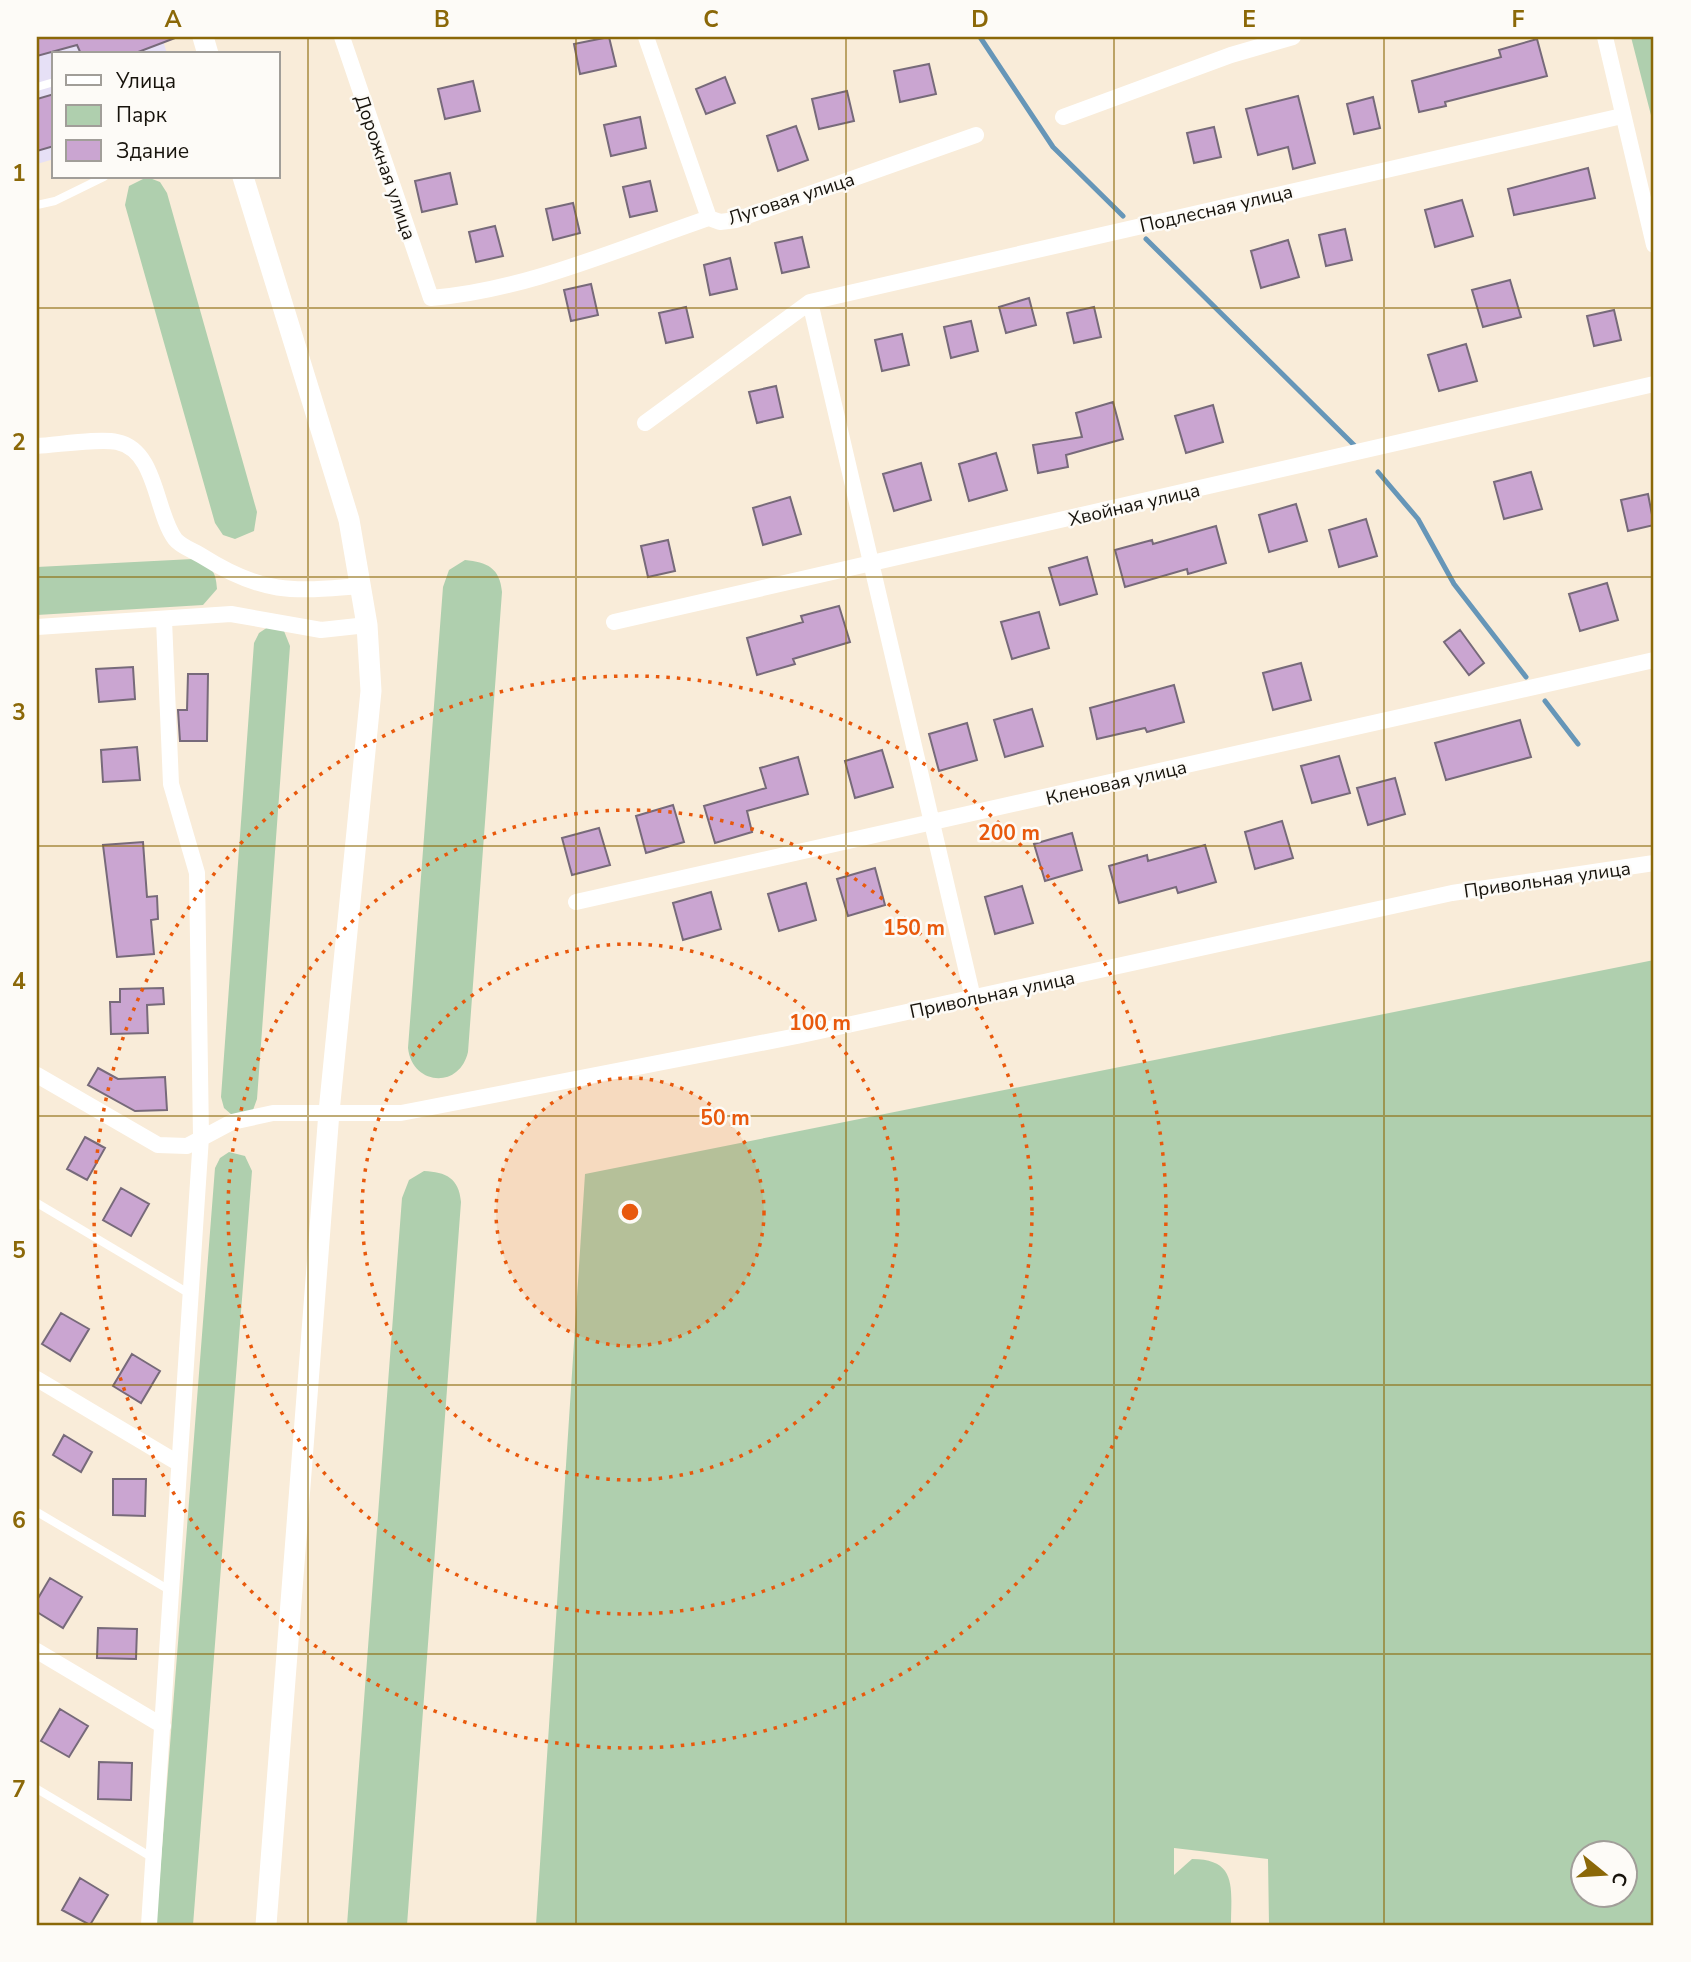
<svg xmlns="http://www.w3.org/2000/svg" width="1691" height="1962" viewBox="0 0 1691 1962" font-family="'Nunito Sans',sans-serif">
<rect width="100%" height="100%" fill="#f9ecd9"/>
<path fill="#e6e0f6" d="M 37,37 L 162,37 L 167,54 L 54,54 L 54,159 L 37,164 Z"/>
<path fill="#afcfae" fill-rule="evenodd" d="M 1631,37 L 1654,37 L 1654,127 Z
M 147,177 L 160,182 L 167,193 L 257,512 L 254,531 L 235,539 L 223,535 L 215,523 L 125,205 L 129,186 Z
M 193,559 C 210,566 216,569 217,589 L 203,605 L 37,615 L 37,567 Z
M 465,560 C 487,562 500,568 502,592 L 468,1052 C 459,1090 412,1085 408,1048 L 443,587 L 449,570 Z
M 268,627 L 284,631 L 290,646 L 257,1099 L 253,1110 L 232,1115 L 224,1108 L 221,1097 L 254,643 L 259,633 Z
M 1654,960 L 1654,1925 L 1269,1925 L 1268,1859 L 1174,1848 L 1174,1875 L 1192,1859 C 1238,1859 1231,1889 1231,1925 L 536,1925 L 585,1174 ZM 1582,1854 L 1624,1854 L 1624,1896 L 1582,1896 Z
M 229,1152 L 245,1156 L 252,1171 L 193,1925 L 156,1925 L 215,1168 L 220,1158 Z
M 424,1171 C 446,1172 459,1178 461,1202 L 407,1925 L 347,1925 L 402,1198 L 409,1180 Z"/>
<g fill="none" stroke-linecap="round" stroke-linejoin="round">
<path stroke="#6696b8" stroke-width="5" d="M 980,37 L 1053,147 L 1123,216
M 1146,239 L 1357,448
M 1378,472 L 1418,519 L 1454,584 L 1526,677
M 1545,701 L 1578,744"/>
</g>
<path fill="#caa5d1" stroke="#776a7a" stroke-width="2" d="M 37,37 L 175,37 L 175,38 L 133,54 L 81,54 L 77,45 L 37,56 Z
M 609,37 L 616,66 L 580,74 L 574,44 Z
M 1537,39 L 1547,76 L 1445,102 L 1446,106 L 1419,112 L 1412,81 L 1501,57 L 1499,50 Z
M 929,64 L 936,94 L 900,102 L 894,71 Z
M 725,77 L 735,103 L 706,114 L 696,89 Z
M 473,81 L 480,111 L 445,119 L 438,89 Z
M 847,91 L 854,121 L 819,129 L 812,99 Z
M 54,94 L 54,146 L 37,151 L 37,99 Z
M 1298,96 L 1315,163 L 1293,169 L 1288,147 L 1258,155 L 1246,109 Z
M 1373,97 L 1380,128 L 1354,134 L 1347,104 Z
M 640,117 L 646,148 L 611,156 L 604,125 Z
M 796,126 L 808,160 L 778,171 L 767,136 Z
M 1214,127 L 1221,157 L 1194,163 L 1187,133 Z
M 1588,168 L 1595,198 L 1514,215 L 1508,189 Z
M 450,173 L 457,204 L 422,212 L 415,181 Z
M 650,181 L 657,211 L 630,217 L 623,187 Z
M 1462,200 L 1473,236 L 1435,247 L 1425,210 Z
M 573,203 L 580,233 L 553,240 L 546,209 Z
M 495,226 L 503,256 L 476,262 L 469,232 Z
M 1345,229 L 1352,260 L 1326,266 L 1319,235 Z
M 802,237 L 809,267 L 782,273 L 775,243 Z
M 1288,240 L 1299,277 L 1261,288 L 1251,251 Z
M 730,258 L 737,289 L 710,295 L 704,265 Z
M 1510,280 L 1521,317 L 1483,327 L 1472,290 Z
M 591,284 L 598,315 L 571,321 L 564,290 Z
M 1029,298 L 1036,325 L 1006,333 L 999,307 Z
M 686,307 L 693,337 L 666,343 L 659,313 Z
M 1094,307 L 1101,337 L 1074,343 L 1067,313 Z
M 1614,310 L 1621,340 L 1594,346 L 1587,316 Z
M 971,321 L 978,351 L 951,358 L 944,327 Z
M 902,334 L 909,365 L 882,371 L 875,340 Z
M 1466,344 L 1477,381 L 1439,391 L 1428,355 Z
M 776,386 L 783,417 L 757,423 L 749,392 Z
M 1113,402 L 1123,439 L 1066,455 L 1068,467 L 1038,473 L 1033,445 L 1082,437 L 1076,413 Z
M 1213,405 L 1223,442 L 1186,453 L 1175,416 Z
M 996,453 L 1007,490 L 969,501 L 959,464 Z
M 921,463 L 931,500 L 894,511 L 883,474 Z
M 1531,472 L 1542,509 L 1504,519 L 1494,482 Z
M 1648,494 L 1654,525 L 1628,531 L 1621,500 Z
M 790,497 L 801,534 L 763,545 L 753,508 Z
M 1296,504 L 1307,541 L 1269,552 L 1259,515 Z
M 1366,519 L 1377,556 L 1339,567 L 1329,530 Z
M 1216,526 L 1226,563 L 1188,574 L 1187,569 L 1125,587 L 1115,550 L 1152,540 L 1153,544 Z
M 668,540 L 675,571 L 648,577 L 641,546 Z
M 1087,557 L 1097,594 L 1060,605 L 1049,568 Z
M 1607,583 L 1618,620 L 1580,631 L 1569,594 Z
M 839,606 L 850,642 L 793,659 L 795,664 L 757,675 L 747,638 L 803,622 L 801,616 Z
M 1039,612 L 1049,648 L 1012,659 L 1001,622 Z
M 1460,630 L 1484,663 L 1469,675 L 1444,642 Z
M 1301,663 L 1311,700 L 1273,710 L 1263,673 Z
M 133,667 L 135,699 L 99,702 L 96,669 Z
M 188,674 L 208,674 L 207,741 L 180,741 L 178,710 L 187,710 Z
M 1174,685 L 1184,722 L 1147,732 L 1145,728 L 1097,739 L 1090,708 Z
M 1032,709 L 1043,746 L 1005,757 L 994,720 Z
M 1520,720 L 1531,757 L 1446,780 L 1435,743 Z
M 967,723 L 977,760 L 939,771 L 929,734 Z
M 137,747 L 140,780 L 103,782 L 101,750 Z
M 882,750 L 893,787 L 855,798 L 845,761 Z
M 1339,756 L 1350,793 L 1312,803 L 1301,766 Z
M 798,757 L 808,794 L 747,811 L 752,832 L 715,843 L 704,806 L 766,788 L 760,768 Z
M 1395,778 L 1405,814 L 1368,825 L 1357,788 Z
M 673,805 L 684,842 L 646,853 L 636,816 Z
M 1282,821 L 1293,858 L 1255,869 L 1245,832 Z
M 599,828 L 610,865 L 572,875 L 562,838 Z
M 1072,833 L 1082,870 L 1045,881 L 1034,844 Z
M 143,842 L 147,897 L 157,896 L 158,919 L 151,920 L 154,954 L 117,957 L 103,845 Z
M 1205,845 L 1216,882 L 1178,893 L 1176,887 L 1119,903 L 1109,866 L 1147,855 L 1148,861 Z
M 875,868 L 885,905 L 848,916 L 837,879 Z
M 806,883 L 816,920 L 779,931 L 768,894 Z
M 1022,886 L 1033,923 L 995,934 L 985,897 Z
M 711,892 L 721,929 L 683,940 L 673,903 Z
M 163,988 L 164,1004 L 147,1005 L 148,1033 L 111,1034 L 110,1002 L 120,1002 L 120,989 Z
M 98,1068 L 118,1079 L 165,1077 L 167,1110 L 135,1111 L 88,1085 Z
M 85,1137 L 105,1148 L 87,1180 L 67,1169 Z
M 121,1188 L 149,1204 L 131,1236 L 103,1220 Z
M 61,1313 L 89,1329 L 70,1361 L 42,1344 Z
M 132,1354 L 160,1371 L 141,1403 L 113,1386 Z
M 64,1435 L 92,1452 L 81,1472 L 53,1455 Z
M 113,1479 L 146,1479 L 145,1516 L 113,1515 Z
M 50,1578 L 82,1597 L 63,1628 L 37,1612 L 37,1600 Z
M 98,1628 L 137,1629 L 136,1659 L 97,1658 Z
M 60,1709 L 88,1726 L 69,1757 L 41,1741 Z
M 99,1762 L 132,1763 L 131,1800 L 98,1799 Z
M 80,1878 L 108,1895 L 90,1925 L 62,1910 Z"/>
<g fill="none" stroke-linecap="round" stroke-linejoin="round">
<path stroke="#fff" stroke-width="8" d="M 37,87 L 54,82
M 37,205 L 55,201 L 104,177
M 37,1203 L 190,1294
M 37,1512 L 171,1591
M 37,1789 L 153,1858"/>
<path stroke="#fff" stroke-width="16" d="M 342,37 L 431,298 C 524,291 620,248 709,218
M 646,37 L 709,218 L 720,222 L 736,220 L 976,135
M 1605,37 L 1654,245
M 1063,117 L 1231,55 L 1293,37
M 810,302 L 973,998
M 645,423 L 810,302 L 1622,116
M 37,446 C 57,445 99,438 117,442 C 157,450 155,512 175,539 C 180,546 194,551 202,556 C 262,594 291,592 359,586
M 614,622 L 1654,384
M 37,627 L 231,614 L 321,630 L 367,625
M 576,902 L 1654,660
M 37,1075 L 158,1145 L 187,1146 L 232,1122 L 273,1113 L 401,1113 L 797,1036 L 1452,893 L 1654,863
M 37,1379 L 178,1463
M 37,1651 L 163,1726
M 149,1925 L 201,1137 L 197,873 L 171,784 L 164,620"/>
<path stroke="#fff" stroke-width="21" d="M 203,37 L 208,54
M 243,177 L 349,520 L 367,625 L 371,691 L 329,1112 L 266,1925"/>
</g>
<path fill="none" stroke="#8b6808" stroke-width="2" stroke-opacity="0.55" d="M 308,37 L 308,1925M 576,37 L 576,1925M 846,37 L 846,1925M 1114,37 L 1114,1925M 1384,37 L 1384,1925M 37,308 L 1654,308M 37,577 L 1654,577M 37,846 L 1654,846M 37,1116 L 1654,1116M 37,1385 L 1654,1385M 37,1654 L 1654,1654"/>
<circle cx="630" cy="1212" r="134" fill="#e8590c" fill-opacity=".12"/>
<g fill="none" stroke="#e8590c" stroke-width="3.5" stroke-dasharray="3.5 7">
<circle cx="630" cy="1212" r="134"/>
<circle cx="630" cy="1212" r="268"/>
<circle cx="630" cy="1212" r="402"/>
<circle cx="630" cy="1212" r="536"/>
</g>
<g text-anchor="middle" stroke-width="5" stroke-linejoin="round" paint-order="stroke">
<g font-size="19" fill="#17130c" stroke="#fdfbf7">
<text transform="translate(386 167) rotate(71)" y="7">Дорожная улица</text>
<text transform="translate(791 198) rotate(-18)" y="7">Луговая улица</text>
<text transform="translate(1216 208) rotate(-13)" y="7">Подлесная улица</text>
<text transform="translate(1134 504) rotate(-13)" y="7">Хвойная улица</text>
<text transform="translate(1116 782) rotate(-13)" y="7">Кленовая улица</text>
<text transform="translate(1547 879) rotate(-8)" y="7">Привольная улица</text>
<text transform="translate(992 994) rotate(-12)" y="7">Привольная улица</text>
</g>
</g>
<circle cx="630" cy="1212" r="10" fill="#e8590c" stroke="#fdfbf7" stroke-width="3.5"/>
<g font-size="21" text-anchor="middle" font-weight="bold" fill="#e8590c" stroke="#fdfbf7" stroke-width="5" stroke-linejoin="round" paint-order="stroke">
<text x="1009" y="840">200 m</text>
<text x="914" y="935">150 m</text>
<text x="820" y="1030">100 m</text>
<text x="725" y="1125">50 m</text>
</g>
<rect width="1691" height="1962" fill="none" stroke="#fdfbf7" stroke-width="77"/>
<rect x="52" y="52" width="228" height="126" fill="#fdfbf7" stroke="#a19e99" stroke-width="2"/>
<rect x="66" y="75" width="35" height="10" fill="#ffffff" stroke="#a19e99" stroke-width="2"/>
<text x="116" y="88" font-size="21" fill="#17130c">Улица</text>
<rect x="66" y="105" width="35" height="21" fill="#afcfae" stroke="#a19e99" stroke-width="2"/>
<text x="116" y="122" font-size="21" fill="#17130c">Парк</text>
<rect x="66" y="140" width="35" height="21" fill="#caa5d1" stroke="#a19e99" stroke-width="2"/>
<text x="116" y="158" font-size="21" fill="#17130c">Здание</text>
<g transform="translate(1604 1874) rotate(108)"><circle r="33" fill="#fdfbf7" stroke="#a19e99" stroke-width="2"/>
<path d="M0-5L12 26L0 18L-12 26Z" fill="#8b6808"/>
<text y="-10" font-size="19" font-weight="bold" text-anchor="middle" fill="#17130c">С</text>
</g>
<rect x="38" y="38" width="1614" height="1886" fill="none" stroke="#8b6808" stroke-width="2.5"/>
<g font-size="23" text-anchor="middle" font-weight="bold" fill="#8b6808">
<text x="173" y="27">A</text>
<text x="442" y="27">B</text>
<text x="711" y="27">C</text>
<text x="980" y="27">D</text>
<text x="1249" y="27">E</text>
<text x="1518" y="27">F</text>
<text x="19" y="181">1</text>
<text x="19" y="450">2</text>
<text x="19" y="720">3</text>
<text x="19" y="989">4</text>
<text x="19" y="1258">5</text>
<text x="19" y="1528">6</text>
<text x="19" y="1797">7</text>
</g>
</svg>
